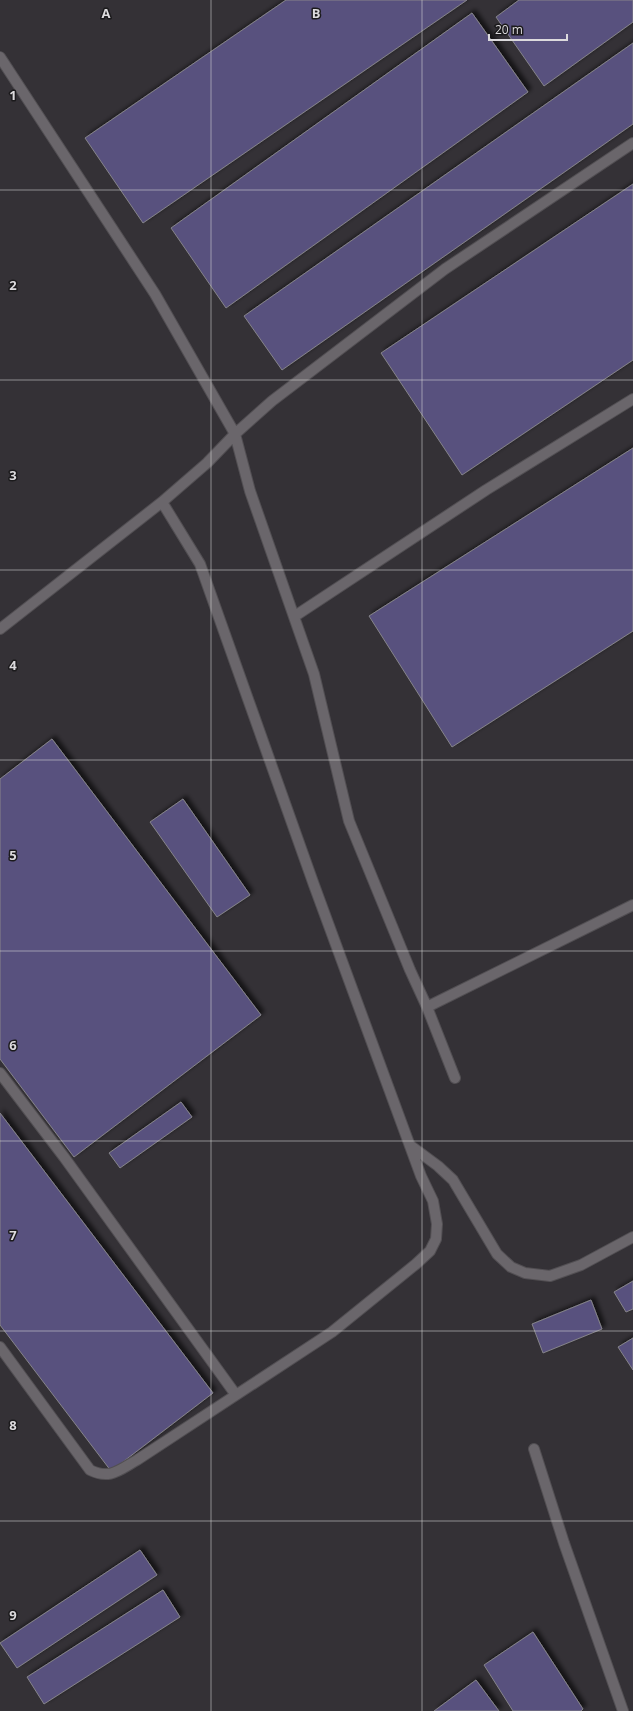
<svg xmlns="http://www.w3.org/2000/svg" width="633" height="1711" viewBox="0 0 633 1711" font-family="'Open Sans',sans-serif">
<defs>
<filter id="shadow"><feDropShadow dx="3.5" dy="-3.5" stdDeviation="2" flood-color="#0009"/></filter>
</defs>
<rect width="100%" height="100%" fill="#343136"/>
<path fill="#59517e" stroke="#85848a" filter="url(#shadow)" d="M 286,0 L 467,0 L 143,223 L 85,138 Z
M 519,0 L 633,0 L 633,22 L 544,86 L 496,17 Z
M 472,13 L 528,92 L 226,308 L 171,228 Z
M 633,43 L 633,124 L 282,370 L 244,316 Z
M 633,184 L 633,360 L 462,475 L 381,353 Z
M 633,448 L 633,631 L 452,747 L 369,616 Z
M 52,739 L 261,1015 L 74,1157 L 0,1059 L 0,779 Z
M 183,799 L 250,895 L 217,917 L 150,822 Z
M 181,1102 L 192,1117 L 120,1168 L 109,1153 Z
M 0,1113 L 213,1393 L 111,1471 L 0,1325 Z
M 633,1281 L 633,1309 L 626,1312 L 614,1292 Z
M 591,1300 L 602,1329 L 543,1353 L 532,1324 Z
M 633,1338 L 633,1370 L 618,1347 Z
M 140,1550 L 157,1575 L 17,1668 L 0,1643 Z
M 163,1590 L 180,1617 L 44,1704 L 27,1677 Z
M 533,1632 L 583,1709 L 581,1711 L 513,1711 L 484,1665 Z
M 476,1680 L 499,1711 L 434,1711 Z"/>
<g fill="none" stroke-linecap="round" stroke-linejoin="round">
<g stroke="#524f53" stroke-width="12">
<path id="lane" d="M 0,57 L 155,294 L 235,434 L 207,463 L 162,502
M 295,616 L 486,490 L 633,399
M 0,629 L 162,502 L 200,564 L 314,885 L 421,1176 L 433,1201 L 437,1224 L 436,1239 L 430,1251 L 416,1264 L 332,1332 L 137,1460 C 119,1470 110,1480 90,1470 L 0,1347
M 427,1007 L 633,905
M 0,1073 L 64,1157 L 236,1395
M 455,1078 L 427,1007 L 410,970 L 349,821 L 314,674 L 250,491 L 235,434 L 272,401 L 445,269 L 633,143
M 411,1146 L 438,1166 L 453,1180 L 497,1254 L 511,1267 L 525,1273 L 550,1276 L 581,1265 L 633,1237
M 534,1449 L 564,1543 L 623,1711"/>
</g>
<use href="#lane" stroke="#6a666b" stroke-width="10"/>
</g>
<path fill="none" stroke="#dcdadd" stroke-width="1" stroke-opacity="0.55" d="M 211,0 L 211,1711M 422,0 L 422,1711M 0,190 L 633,190M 0,380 L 633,380M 0,570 L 633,570M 0,760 L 633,760M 0,951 L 633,951M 0,1141 L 633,1141M 0,1331 L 633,1331M 0,1521 L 633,1521"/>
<g font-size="13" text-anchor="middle" font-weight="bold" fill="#dcdadd" stroke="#1b1a1c" stroke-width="3" stroke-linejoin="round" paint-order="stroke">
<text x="106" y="18">A</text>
<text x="316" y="18">B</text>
<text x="13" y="100">1</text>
<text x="13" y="290">2</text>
<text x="13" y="480">3</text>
<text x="13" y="670">4</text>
<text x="13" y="860">5</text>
<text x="13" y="1050">6</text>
<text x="13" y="1240">7</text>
<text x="13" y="1430">8</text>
<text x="13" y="1620">9</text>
</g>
<path d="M489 34v6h78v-6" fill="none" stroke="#dcdadd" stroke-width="2"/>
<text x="495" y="34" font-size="12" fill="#dcdadd" stroke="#1b1a1c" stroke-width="3" paint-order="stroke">20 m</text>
</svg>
